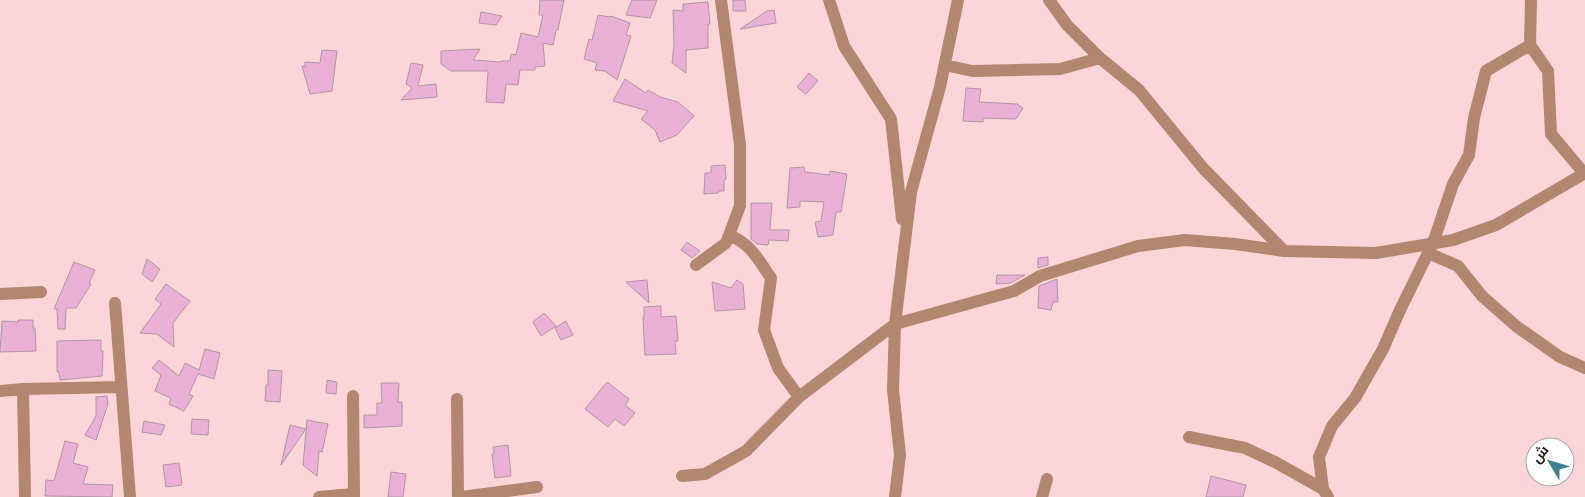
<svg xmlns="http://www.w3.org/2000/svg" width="1585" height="497" viewBox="0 0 1585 497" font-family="Roboto,Cairo,sans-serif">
<rect width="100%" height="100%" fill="#fbd5d7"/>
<path fill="#ebb0d5" stroke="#b295a7" d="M 540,0 L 564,0 L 558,30 L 556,30 L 553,45 L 543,43 L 545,66 L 535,67 L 535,70 L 520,70 L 518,85 L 506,84 L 504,103 L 486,102 L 488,71 L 451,71 L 441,64 L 441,51 L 480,49 L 473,60 L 501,62 L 501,61 L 510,61 L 511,54 L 516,55 L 521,33 L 538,37 L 543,15 L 539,15 Z
M 632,0 L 657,0 L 650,18 L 626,15 Z
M 733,0 L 745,0 L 746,11 L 733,11 Z
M 708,2 L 710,24 L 708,24 L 708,48 L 686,50 L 686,73 L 672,63 L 674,44 L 673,10 L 683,11 L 683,4 Z
M 774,10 L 776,23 L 740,29 L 767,11 Z
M 481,12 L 502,16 L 496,25 L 479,23 Z
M 598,15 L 610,17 L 611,16 L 630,23 L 626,35 L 631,36 L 617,80 L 605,71 L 595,70 L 597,63 L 584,59 L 589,39 L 592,40 Z
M 322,50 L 337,51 L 332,91 L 310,94 L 302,66 L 305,67 L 305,62 L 320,63 Z
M 411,63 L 423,65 L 418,86 L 436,84 L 437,97 L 401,100 L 412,88 L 406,84 Z
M 809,73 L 818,81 L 806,94 L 797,87 Z
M 625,79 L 646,93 L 648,90 L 660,97 L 678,102 L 694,116 L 677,135 L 660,142 L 655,130 L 641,119 L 648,111 L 613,101 Z
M 966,88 L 981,89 L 979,102 L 1017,104 L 1023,108 L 1016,119 L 983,118 L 983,122 L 963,121 Z
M 725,165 L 726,179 L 724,180 L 724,191 L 718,191 L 718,193 L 704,194 L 705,173 L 711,173 L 711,166 Z
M 804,167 L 805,172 L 830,175 L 830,171 L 847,174 L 841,212 L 836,212 L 833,235 L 818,237 L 815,222 L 821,221 L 824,202 L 800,201 L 800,207 L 787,208 L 790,168 Z
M 751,203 L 772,203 L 770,230 L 789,230 L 788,241 L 769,240 L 768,245 L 757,244 L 751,239 Z
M 687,242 L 700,251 L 692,258 L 681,250 Z
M 1048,257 L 1048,265 L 1038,268 L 1038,258 Z
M 147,259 L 160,269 L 152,282 L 142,274 Z
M 74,262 L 95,270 L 89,283 L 91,284 L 76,308 L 66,308 L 65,329 L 58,329 L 57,309 L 54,309 Z
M 997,275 L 1025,275 L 1011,283 L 996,284 Z
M 1057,279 L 1058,302 L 1053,302 L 1051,310 L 1038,308 L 1039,286 Z
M 647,280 L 649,303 L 626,282 Z
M 737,280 L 743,284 L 745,309 L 715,311 L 712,282 L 731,288 Z
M 166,284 L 190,301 L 173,323 L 174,347 L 157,334 L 140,333 L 161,304 L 155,299 Z
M 661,306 L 661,317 L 676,316 L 678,341 L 675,341 L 676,354 L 645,355 L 643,317 L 644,317 L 644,307 Z
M 544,313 L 556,326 L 541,336 L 533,322 Z
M 18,320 L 33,320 L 33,328 L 35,328 L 36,351 L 0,352 L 2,321 L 18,322 Z
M 566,321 L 573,335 L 561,340 L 555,328 Z
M 101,340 L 101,351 L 103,351 L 102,376 L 60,380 L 59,372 L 57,372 L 57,341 Z
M 205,349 L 220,353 L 214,379 L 198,374 L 189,394 L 193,396 L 184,411 L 169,404 L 171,398 L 155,391 L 161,375 L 152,368 L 159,360 L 179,376 L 185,363 L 199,370 Z
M 268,370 L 282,371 L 280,402 L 265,401 L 266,385 L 268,385 Z
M 327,380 L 337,382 L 336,394 L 326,393 Z
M 607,382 L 629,399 L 625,405 L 635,413 L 624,426 L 615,419 L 608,427 L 585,409 Z
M 381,383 L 399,383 L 398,402 L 402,402 L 402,426 L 364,428 L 364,415 L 377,415 L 377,403 L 382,403 Z
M 107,396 L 108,404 L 96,440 L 85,435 L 96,416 L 96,397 Z
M 192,419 L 209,420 L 208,435 L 191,434 Z
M 307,420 L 328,424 L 322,452 L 319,451 L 317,476 L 303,465 Z
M 144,421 L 165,425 L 161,435 L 142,432 Z
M 290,425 L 306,429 L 281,465 Z
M 65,441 L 78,444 L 73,463 L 88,467 L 83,484 L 113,485 L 112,497 L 45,496 L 46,480 L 54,481 Z
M 508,445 L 511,476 L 495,478 L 492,454 L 494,453 L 493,447 Z
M 179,463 L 182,485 L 166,487 L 163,465 Z
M 391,472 L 406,474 L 403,497 L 388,497 Z
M 1211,476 L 1246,485 L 1243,497 L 1206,497 Z"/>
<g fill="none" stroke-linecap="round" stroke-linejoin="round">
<path stroke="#b3866f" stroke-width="12" d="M 829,0 L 844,46 L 891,119 L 902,219
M 1049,0 L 1067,25 L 1100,58 L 1139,90 L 1203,168 L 1284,251
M 1531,0 L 1530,45 L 1548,71 L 1551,134 L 1584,173
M 945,65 L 972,71 L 1060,69 L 1100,58
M 729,235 C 751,244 758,259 771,278 L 764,330 L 778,368 L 799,397
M 1428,253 L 1458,266 L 1482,296 L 1516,326 L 1560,357 L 1585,368
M 696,265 L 726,243 L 740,206 L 740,145 L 721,0
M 0,294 L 41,292
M 115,303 L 130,497
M 23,389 L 25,497
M 0,391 L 23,389 L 121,387
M 353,396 L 354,497
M 457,399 L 458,497
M 1189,437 L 1245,448 L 1275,462 L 1323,489
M 682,476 L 705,474 L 746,451 L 799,397 L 895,324 L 1014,291 L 1040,276 L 1138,246 L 1185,240 L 1235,244 L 1284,251 L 1376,253 L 1453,240 L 1496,225 L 1585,173
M 319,497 L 354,494
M 462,497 L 537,487
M 895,497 L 900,455 L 893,390 L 895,324 L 911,192 L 940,87 L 958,0
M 1042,497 L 1047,479
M 1328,497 L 1323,489 L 1319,457 L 1332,426 L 1355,398 L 1383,349 L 1400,310 L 1433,243 L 1453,184 L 1469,155 L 1474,118 L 1486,71 L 1530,45"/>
</g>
<g transform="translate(1550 462) rotate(308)"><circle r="24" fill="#ffffff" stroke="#a6a1a1"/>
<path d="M0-4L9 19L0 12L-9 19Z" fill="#3c838d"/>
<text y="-8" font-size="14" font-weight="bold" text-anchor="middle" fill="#211414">ش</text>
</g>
</svg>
